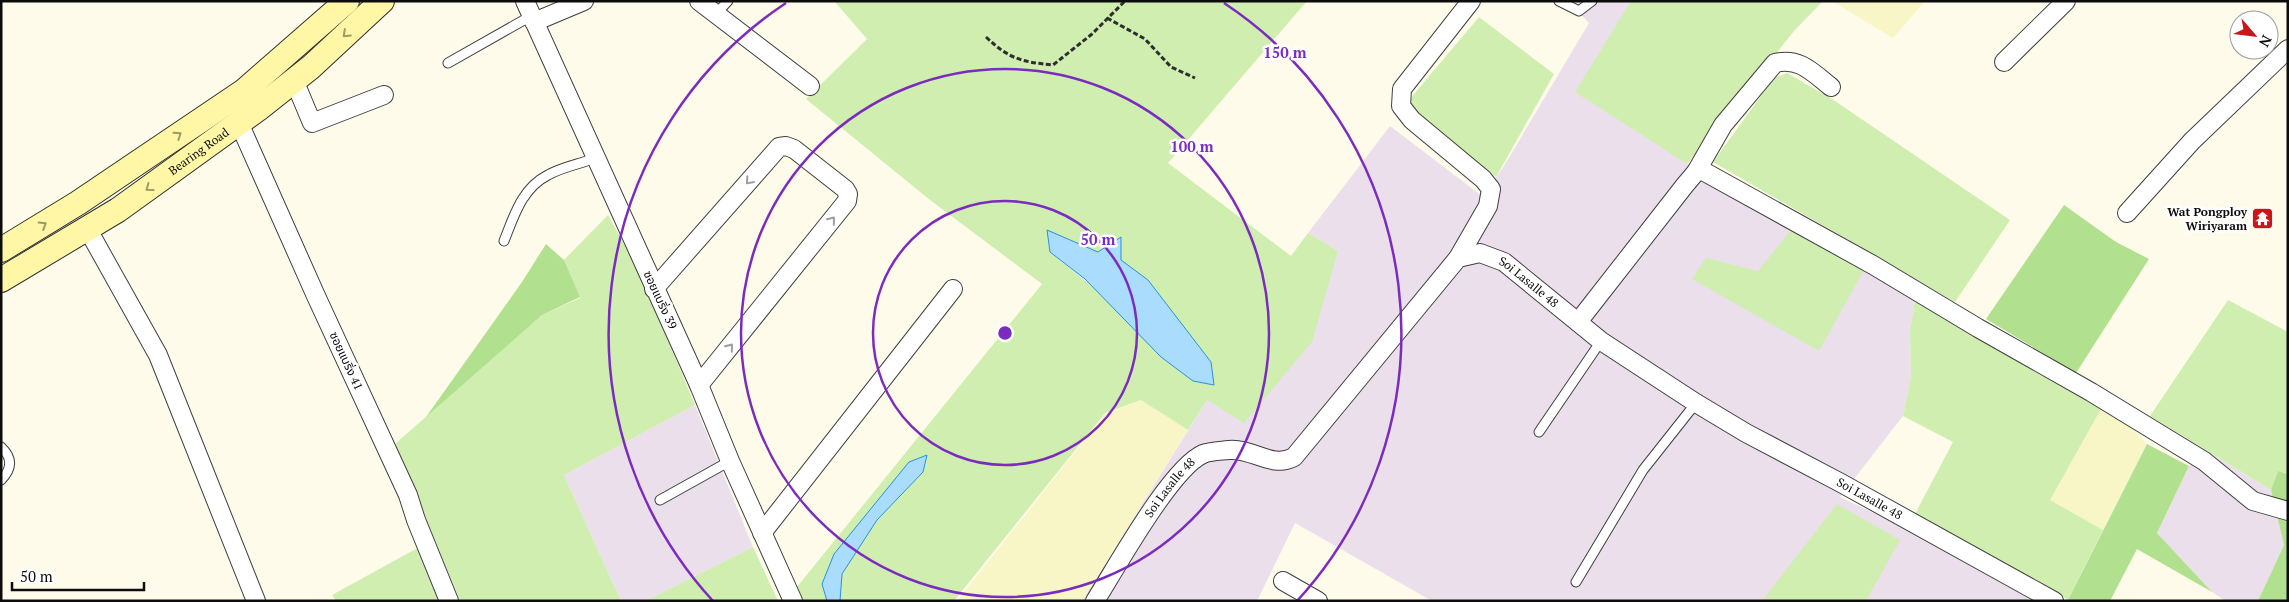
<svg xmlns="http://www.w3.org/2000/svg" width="2289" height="602" font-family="'PT Serif','Noto Sans Thai',serif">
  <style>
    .industrial { fill: #ebdfec }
    .farmland { fill: #f8f5c7 }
    .green { fill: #cfeeb0; fill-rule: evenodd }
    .forest { fill: #b1e08e }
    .water { fill: #a9dcfd; stroke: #2891dc }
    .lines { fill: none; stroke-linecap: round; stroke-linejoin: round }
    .lane-casing { stroke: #3f3f3f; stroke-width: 11 }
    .street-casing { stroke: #3f3f3f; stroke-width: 20 }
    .secondary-casing { stroke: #2e2e2e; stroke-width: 26 }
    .path { stroke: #2e2e2e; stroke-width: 3; stroke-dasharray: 5 2.5; stroke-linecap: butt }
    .lane { stroke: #fff; stroke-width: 9 }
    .street { stroke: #fff; stroke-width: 18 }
    .secondary { stroke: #fff7a6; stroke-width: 24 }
    .oneway { stroke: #9e9968 }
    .oneway2 { stroke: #9e9e9e }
    .ring { fill: none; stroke: #7b2cbf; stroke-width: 2.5 }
    .labels { text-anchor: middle; stroke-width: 5; stroke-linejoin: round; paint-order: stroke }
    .street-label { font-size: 12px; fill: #0c0c0c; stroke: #fff }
    .poi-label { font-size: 12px; font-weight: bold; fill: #0c0c0c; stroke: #fff; text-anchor: end }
    .centre { fill: #7b2cbf; stroke: #fff; stroke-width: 2.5 }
    .ring-label { font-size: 15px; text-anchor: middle; font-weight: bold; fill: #7b2cbf; stroke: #fff; stroke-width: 5; stroke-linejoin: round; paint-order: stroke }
  </style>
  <rect width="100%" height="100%" fill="#fffbeb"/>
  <path class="industrial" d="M1568,1H1635L1576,92L1791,230L1915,300L1910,330L1911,376L1903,416L1840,497L1901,526L2028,598L2026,601H1432L1295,523L1257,601H1082L1207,400L1338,251L1308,233L1390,126L1482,196L1504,166L1589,23Z
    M695,405L753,547L645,601H621L564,475Z
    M2202,448L2271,490L2284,545L2258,601H2226L2212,592L2157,533L2189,466Z"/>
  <path class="farmland" d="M1832,1H1925L1893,38Z
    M1141,400L1188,430L1082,601H957L1105,414Z
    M2101,409L2128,424L2147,444L2103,530L2050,500Z"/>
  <path class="green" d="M837,1H1307L1168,163L1291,256L1308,233L1338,251L1312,342L1244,423L1207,400L1188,430L1141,400L1105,413L954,601H840L842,574L877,520L923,472L926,455L909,462L822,584L827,601H803L797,587L1042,284L930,200L806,99L867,39L835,2ZM1047,231L1098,252L1121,237V260L1148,280L1211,362L1214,385L1050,252Z
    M1631,1H1823L1794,31L1687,164L1575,92Z
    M1479,17L1554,74L1496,177L1413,113L1409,100Z
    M1787,73L1832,99L2010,220L1955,302L1713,162L1774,78Z
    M608,215L639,271L695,405L564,475L621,601H460L395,444L542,315L580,298L564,260Z
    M1791,230L1864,270L1819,351L1692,279L1706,258L1758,271Z
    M1915,300L2019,358L2023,365L2101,409L2050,500L2103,530L2068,600L2038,581L1915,514L1953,442L1903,416L1911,376L1910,330Z
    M2228,300L2288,332V474L2278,471L2271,490L2150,416Z
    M1837,504L1900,540L1866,601H1762Z
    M423,545L445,601H336L332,595Z
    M753,547L778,601H645Z"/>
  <path class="forest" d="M2064,205L2116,242L2149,259L2076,373L1986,319Z
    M546,244L564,260L580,297L542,315L426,417L522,282Z
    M2147,444L2189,466L2157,533L2212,592L2137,549L2110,601H2069L2068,600Z
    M2278,471L2288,474V601H2258L2284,545L2271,490Z"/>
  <path class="water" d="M1047,230L1098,252L1121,237V260L1148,280L1211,362L1214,385L1193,381L1161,357L1085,279L1050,252Z
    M927,455L923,472L877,520L842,574L840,601H827L822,584L834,554L909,462Z"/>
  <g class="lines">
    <defs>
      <path id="lane" d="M1559,1L1579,11L1592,1
        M716,14L728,1
        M448,63L531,16
        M504,241C514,216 522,188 548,175C562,167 580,164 595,158
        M1539,432L1601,341
        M1,447C13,458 12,469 1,480
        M660,500L730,461
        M1576,582L1643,470L1696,403"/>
      <g id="street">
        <path d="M525,1L699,385L730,461L793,601"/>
        <path d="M699,1L810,86"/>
        <path d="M534,22L584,1"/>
        <path d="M2004,62L2066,1"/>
        <path d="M294,80L312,123L384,95"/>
        <path d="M239,123L316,296L408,495L416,520L449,601"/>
        <path d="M1696,172L1723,125L1775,63C1800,57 1813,73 1831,87"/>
        <path d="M2127,213L2192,141L2288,49"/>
        <path d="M87,228L158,355L256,601"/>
        <path d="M1458,258L1488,206L1491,189L1483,179L1412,120L1401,106L1402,89L1471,1"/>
        <path d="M654,289L779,147L786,146L794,149L845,189L848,194L847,201L699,385"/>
        <path d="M1578,322L1685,185L1696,172L1703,171L1873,265L1978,328L2091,392L2204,461L2253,501L2288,511"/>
        <path d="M762,533L953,289"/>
        <path d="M1283,581L1318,601"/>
        <path id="s1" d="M1095,601C1116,568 1171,468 1203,454C1210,451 1220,451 1229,450C1253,448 1272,469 1294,457L1458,258L1480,253L1504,262L1601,341L1696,403L1746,433L1841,483L2054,601"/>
      </g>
      <g id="secondary">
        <path d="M1,250L78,203L244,91L347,1"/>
        <path id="s2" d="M1,280L118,210L258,109L311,67L382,1"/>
      </g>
    </defs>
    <use href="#lane" class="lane-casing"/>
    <use href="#street" class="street-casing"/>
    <use href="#secondary" class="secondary-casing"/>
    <path class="path" d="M1107,18L1145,39L1171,67L1195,78
      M986,37C1009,59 1022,62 1053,65L1092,34L1125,1"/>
    <use href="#lane" class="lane"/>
    <use href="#street" class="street"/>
    <use href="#secondary" class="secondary"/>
  </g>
  <defs><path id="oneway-chevron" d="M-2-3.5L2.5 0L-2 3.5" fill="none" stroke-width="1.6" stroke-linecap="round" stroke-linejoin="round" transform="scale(1.25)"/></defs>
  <g class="oneway">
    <use href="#oneway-chevron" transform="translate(346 34) rotate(137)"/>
    <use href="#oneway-chevron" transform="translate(178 135) rotate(-34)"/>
    <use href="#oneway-chevron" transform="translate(149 188) rotate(144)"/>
    <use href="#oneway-chevron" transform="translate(43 225) rotate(-32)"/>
  </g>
  <g class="oneway2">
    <use href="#oneway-chevron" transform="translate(749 181) rotate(131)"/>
    <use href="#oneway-chevron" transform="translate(832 220) rotate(-51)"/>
    <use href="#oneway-chevron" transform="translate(730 347) rotate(-51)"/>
  </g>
  <g class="ring">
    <circle cx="1005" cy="333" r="132"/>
    <circle cx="1005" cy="333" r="264"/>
    <path d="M713 601A396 396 0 0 1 786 3M1224 3A396 396 0 0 1 1297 601"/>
  </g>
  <defs>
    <symbol id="temple-square" viewBox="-11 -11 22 22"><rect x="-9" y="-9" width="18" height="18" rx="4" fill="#ca161b" stroke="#fff"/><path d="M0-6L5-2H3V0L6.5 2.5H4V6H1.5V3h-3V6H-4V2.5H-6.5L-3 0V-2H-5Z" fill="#fff"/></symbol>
  </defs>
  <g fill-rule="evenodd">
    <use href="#temple-square" x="2250" y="206" width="25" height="25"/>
  </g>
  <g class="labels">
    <g class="street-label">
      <text dy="4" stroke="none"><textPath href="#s2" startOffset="236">Bearing Road</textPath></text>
      <text dy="4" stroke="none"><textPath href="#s1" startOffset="615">Soi Lasalle 48</textPath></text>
      <text transform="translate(660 300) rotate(65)" y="4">ซอยแบริ่ง 39</text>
      <text transform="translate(346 361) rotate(65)" y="4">ซอยแบริ่ง 41</text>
      <text dy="4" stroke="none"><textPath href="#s1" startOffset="136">Soi Lasalle 48</textPath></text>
      <text dy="4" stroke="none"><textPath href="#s1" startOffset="1020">Soi Lasalle 48</textPath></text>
    </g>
    <g class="poi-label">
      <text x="2247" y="216">Wat Pongploy<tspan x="2247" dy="14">Wiriyaram</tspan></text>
    </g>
  </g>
  <circle cx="1005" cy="333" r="8" class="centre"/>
  <g class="ring-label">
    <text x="1285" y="58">150 m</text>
    <text x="1192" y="152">100 m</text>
    <text x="1098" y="245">50 m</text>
  </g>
  <rect width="2289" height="602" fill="none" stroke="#0c0c0c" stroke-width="5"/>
  <g transform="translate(2254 35) rotate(118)"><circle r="24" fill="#ffffff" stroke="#9e9e9e"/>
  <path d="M0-4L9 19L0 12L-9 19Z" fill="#ca161b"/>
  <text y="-8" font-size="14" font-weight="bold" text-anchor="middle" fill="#0c0c0c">N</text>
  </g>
  <path d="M12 582v8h132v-8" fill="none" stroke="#0c0c0c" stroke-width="2.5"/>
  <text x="20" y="582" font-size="15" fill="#0c0c0c" stroke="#ffffff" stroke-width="4" paint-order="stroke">50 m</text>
</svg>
